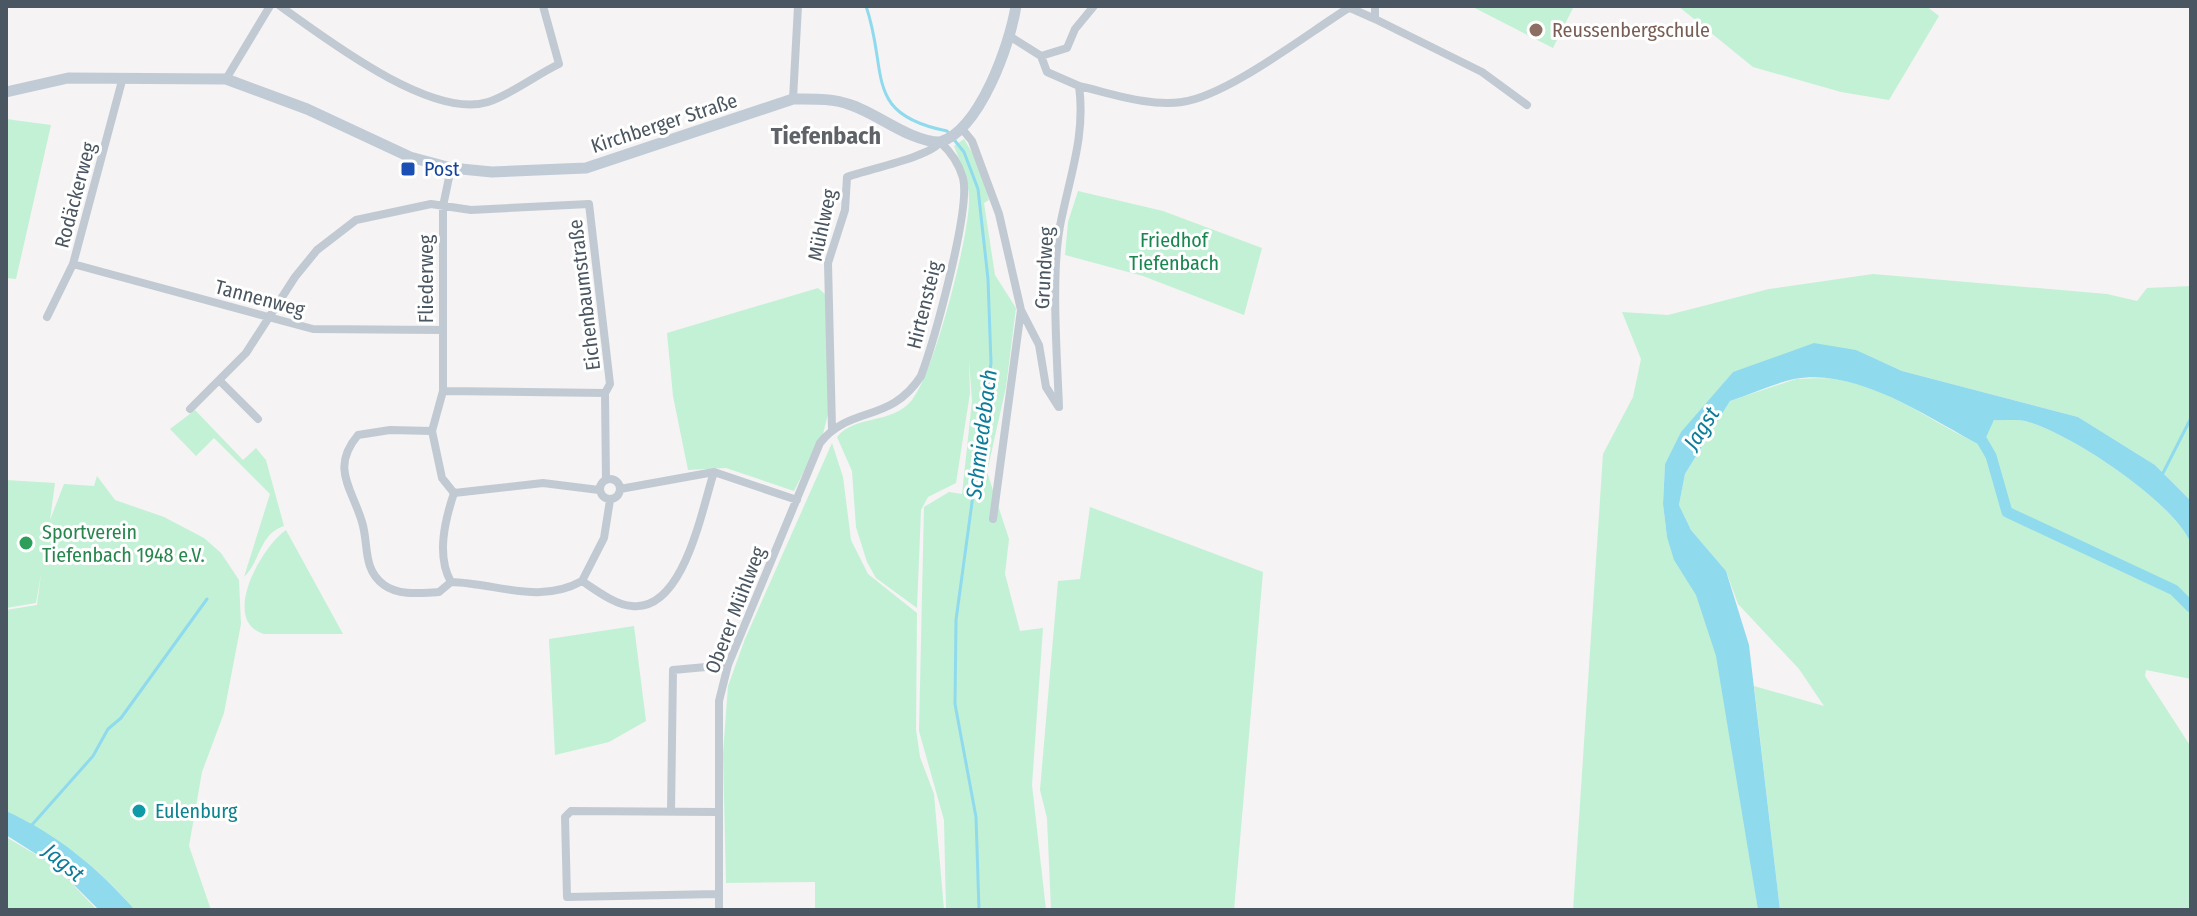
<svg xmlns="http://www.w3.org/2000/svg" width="2197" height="916" font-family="'Fira Sans Condensed',sans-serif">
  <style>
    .green { fill: #c3f1d5 }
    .water { fill: #90daee }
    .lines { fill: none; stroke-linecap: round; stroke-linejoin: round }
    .stream { stroke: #90daee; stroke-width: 3 }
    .canal { stroke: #90daee; stroke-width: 11 }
    .minor { stroke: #c1cad2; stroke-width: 8 }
    .secondary { stroke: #c1cbd6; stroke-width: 11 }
    .education-dot { fill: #8d6e63; stroke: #fff; stroke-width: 3 }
    .transit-dot { fill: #1a4fb4; stroke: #fff; stroke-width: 3 }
    .leisure-dot { fill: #2e9e5b; stroke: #fff; stroke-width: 3 }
    .culture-dot { fill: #0f9aa8; stroke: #fff; stroke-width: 3 }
    .labels { text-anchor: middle; stroke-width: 6; stroke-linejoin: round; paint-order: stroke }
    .education-label { font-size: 20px; fill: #785e54; stroke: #fff; text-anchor: start }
    .street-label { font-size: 20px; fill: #4a5661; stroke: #fff }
    .transit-label { font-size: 20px; fill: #164399; stroke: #fff; text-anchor: start }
    .park-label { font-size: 20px; fill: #17864f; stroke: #fff }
    .leisure-label { font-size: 20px; fill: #27864d; stroke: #fff; text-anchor: start }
    .culture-label { font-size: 20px; fill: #0d838f; stroke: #fff; text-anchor: start }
    .water-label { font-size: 22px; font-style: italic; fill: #0c7c9b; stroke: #fff }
    .quarter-label { font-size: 24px; font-weight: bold; fill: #5f6368; stroke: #fff }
  </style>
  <rect width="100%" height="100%" fill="#f5f3f3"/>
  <path class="green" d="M1471,6H1574L1553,48Z
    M1678,6H1926L1939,16L1889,100L1841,92L1753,67Z
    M6,119L51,125L16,279L6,278Z
    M964,139L980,166L989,200L984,203L995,275L1016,308L1006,387L987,472L1009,539L1005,574L1020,631L1043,628L1032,785L1046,910H946L944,820L919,731L924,507L949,492L962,494L972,401L969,360L970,393L956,483L928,497L921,510L917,608L876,578L867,562L856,527L852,471L837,437C856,414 892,425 912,400C934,373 970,234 969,199C969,180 961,164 954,146Z
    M1078,191L1163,211L1262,248L1244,315L1143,276L1065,255L1068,222Z
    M1873,274L2107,294L2137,301L2147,288L2191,286V501L2155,465L2078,417L1902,371L1855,350L1733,372L1681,433L1665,464L1663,504L1667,537L1713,610L1758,910H1573L1603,454L1633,397L1641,359L1622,312L1668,315L1769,289Z
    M818,288L827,296L828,414L823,434L794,491L726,468L688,470L673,396L667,333Z
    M1796,379C1810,379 1826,377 1840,380C1892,389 1934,424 1981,445L1994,420C2003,421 2015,419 2025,421C2067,431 2176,503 2191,544V679L2146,670L2145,676L2191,747V910H1780L1754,686L1824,706L1799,669L1738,604L1726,571L1691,530L1679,505L1685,474L1730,401Z
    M195,410L243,460L256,448L266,460L284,526C259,534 261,561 244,577L270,494L214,438L196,456L170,429Z
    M832,443L843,477L851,540L868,574L917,613L916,729L920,757L934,794L944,910H815V882L726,883L723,754L728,686L745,639Z
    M97,476L115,500L164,517L204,538L221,553L239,580L241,624L224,713L202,772L189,846L211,910H135C93,862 62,841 6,811V610L37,605L41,574L36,603L6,608V480L55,483L50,520L64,484L94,486Z
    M1090,507L1263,572L1234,910H1051L1047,818L1040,790L1058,581L1080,579Z
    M286,530L343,634H264C220,621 261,547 286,530Z
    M634,626L646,721L609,742L555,755L549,639Z
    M6,837L55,866L97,910H6Z"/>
  <path class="water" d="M1814,343L1856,350L1902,371L2078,417L2155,465L2191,501V544C2176,503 2067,431 2025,421C2015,419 2003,421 1994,420L1982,446C1928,418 1858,367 1794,379C1773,384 1751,394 1730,401L1685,474L1679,505L1691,530L1726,571L1749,645L1780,910H1758L1716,656L1696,595L1674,560L1667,537L1663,504L1665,464L1681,432L1733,372Z
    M6,811C58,835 97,867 135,910H99L55,866L6,835Z"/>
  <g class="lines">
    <path class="stream" d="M866,6C889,73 862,114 947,131L964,152L978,189L988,279L991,363L956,620L955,704L976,817L979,910
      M2162,475L2191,418
      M31,826L93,756L108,729L121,718L207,599"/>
    <path class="canal" d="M1977,432L1991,456L2007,512L2174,590L2191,607"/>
    <path class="minor" d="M280,6C325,38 431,120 488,102C512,94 536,75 559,64L543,6
      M1348,7L1375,19V6
      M1375,19L1482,72L1527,105
      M1011,37L1041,56L1067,48L1075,29L1094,6
      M1041,56L1047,72L1079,86C1086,136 1069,178 1060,226C1051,275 1057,355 1059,407
      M226,79L270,6
      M1079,86C1110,93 1150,107 1182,102C1227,96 1307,34 1347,9
      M793,99L798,6
      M963,130L972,141L999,214L1021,310L993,519
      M451,168L443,206V391L432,431L442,478L454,493L543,483L599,490
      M73,264L313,329L442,330
      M1021,310L1039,345L1046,387L1058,406
      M47,317L73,264L123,77
      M221,382L258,419
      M443,391L605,393
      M190,409L246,353L295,277L317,250L356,220L431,204L471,210L589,204L610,384L605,393L606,480
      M432,431L390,430L358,435C330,468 352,488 362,522C369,544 362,569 384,585C399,596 421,593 439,592L451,582
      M600 489a10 10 0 1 1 20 0a10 10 0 1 1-20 0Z
      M620,489L714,472L797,500
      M454,493C445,520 436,556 451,582C496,583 539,605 582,581C596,590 615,605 632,606C684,612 702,508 714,472
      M582,581L604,538L610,500
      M671,811L673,670L728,665
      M717,812L571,811L565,817L567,897L718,894
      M719,910V701L728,665L820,443C850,405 890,424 921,376C934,341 971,209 963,178C959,164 950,151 940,142C930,157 868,169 847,177L845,210L828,263L832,429"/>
    <path class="secondary" d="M6,92L68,78L226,79L307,109L410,157L451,168L492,172L586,168L793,99C813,99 832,98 851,105C878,114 911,142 940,142C980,130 1010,44 1016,6"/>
  </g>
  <circle class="education-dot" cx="1536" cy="30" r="8"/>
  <rect class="transit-dot" x="400" y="161" width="16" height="16" rx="4"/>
  <circle class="leisure-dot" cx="26" cy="543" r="8"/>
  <circle class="culture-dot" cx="139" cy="811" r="8"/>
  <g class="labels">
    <g class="education-label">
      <text x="1552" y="37">Reussenbergschule</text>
    </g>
    <g class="street-label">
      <text transform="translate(664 123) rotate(-18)" y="7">Kirchberger Straße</text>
      <text transform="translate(75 195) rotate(-75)" y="7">Rodäckerweg</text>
      <text transform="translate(822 225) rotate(-78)" y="7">Mühlweg</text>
      <text transform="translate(1044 268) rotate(-87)" y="7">Grundweg</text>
      <text transform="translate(426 279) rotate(-90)" y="7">Fliederweg</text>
      <text transform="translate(584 295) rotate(-97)" y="7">Eichenbaumstraße</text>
      <text transform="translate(260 298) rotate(15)" y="7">Tannenweg</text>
      <text transform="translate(924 305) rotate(-76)" y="7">Hirtensteig</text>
      <text transform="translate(735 610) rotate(-69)" y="7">Oberer Mühlweg</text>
    </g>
    <g class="transit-label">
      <text x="424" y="176">Post</text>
    </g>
    <g class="park-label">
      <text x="1174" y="247">Friedhof<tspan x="1174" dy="23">Tiefenbach</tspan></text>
    </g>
    <g class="leisure-label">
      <text x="42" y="539">Sportverein<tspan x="42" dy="23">Tiefenbach 1948 e.V.</tspan></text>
    </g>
    <g class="culture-label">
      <text x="155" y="818">Eulenburg</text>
    </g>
    <g class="water-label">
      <text transform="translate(1701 428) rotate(-57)" y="8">Jagst</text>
      <text transform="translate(981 434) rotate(-83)" y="8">Schmiedebach</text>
      <text transform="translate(64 862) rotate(40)" y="8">Jagst</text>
    </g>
    <g class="quarter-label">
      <text x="826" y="144">Tiefenbach</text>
    </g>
  </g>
  <rect width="2197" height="916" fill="none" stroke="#4a5661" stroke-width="16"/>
</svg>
